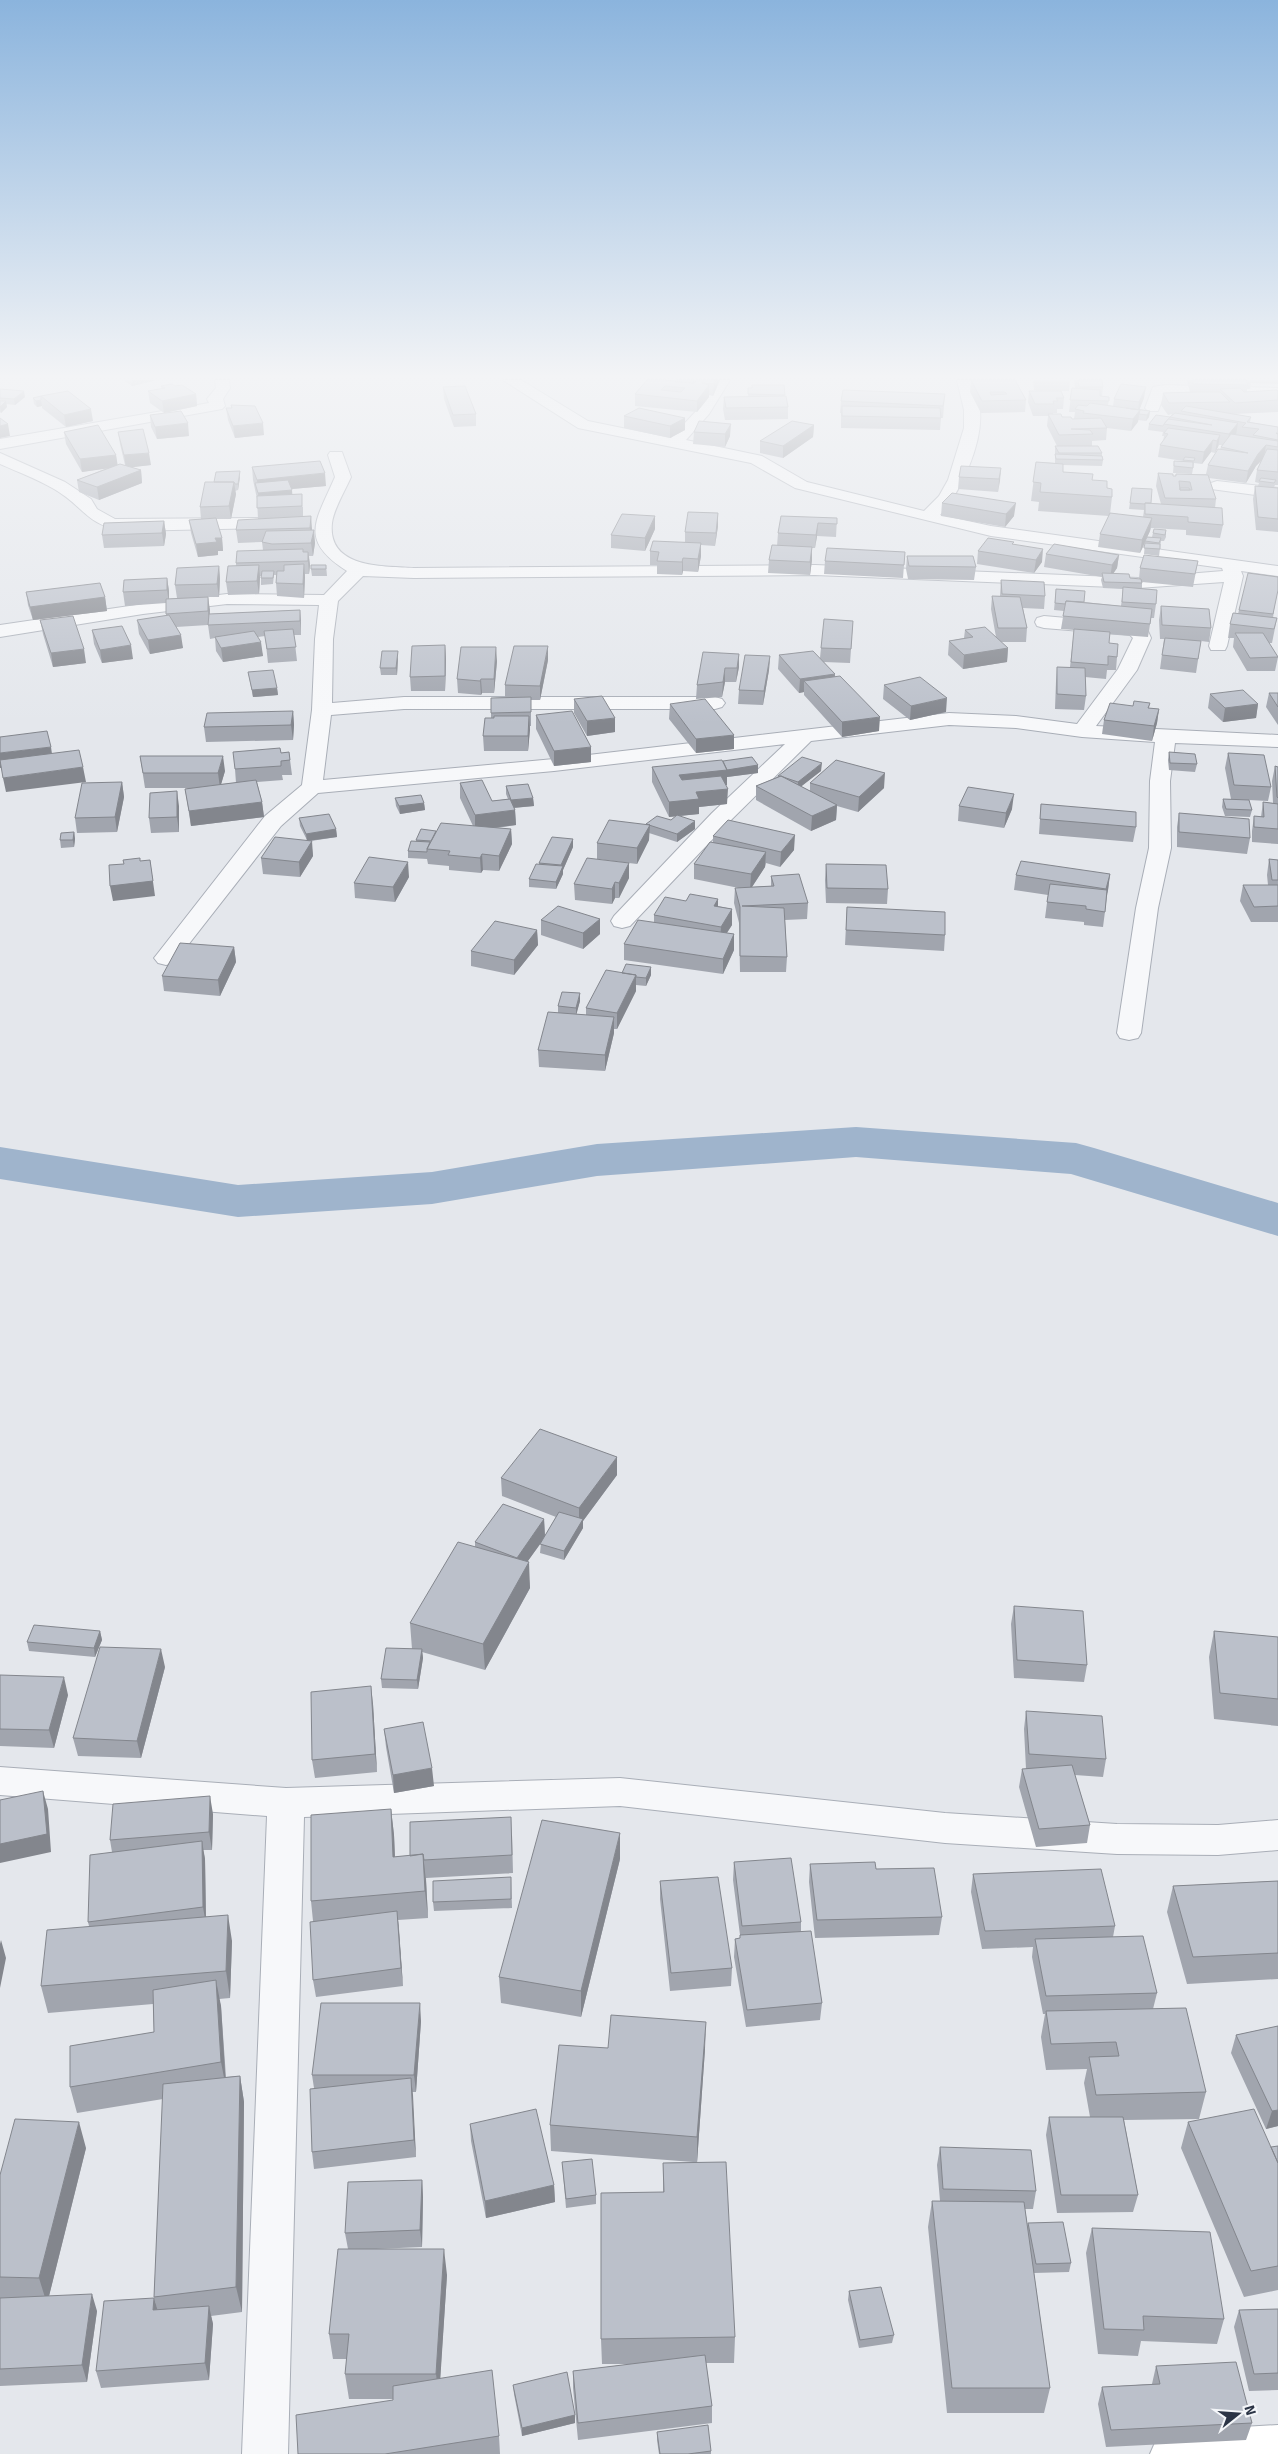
<svg xmlns="http://www.w3.org/2000/svg" width="1278" height="2454" font-family="Signika,sans-serif">
  <style>
    .lines { fill: none; stroke-linecap: round; stroke-linejoin: round }
    .river { fill: #9fb4cc; fill-rule: evenodd }
    .street-casing { stroke: #a9aeb7; stroke-width: 2 }
    .secondary-casing { stroke: #a9aeb7; stroke-width: 2 }
    .street { fill: #f7f8fa; fill-rule: evenodd }
    .secondary { fill: #fff; fill-rule: evenodd }
    .wall { fill: #a1a5ae }
    .shaded-wall { fill: #83868d }
    .building { fill: #bbc0ca; stroke: #83868d; fill-rule: evenodd }
  </style>
  <rect width="100%" height="100%" fill="#e4e7ec"/>
  <g class="lines">
    <path class="river" d="M856,1127L1076,1143L1094,1148L1278,1203V1236L1071,1174L856,1157L597,1176L432,1204L238,1217L0,1179V1147L238,1185L432,1172L597,1144Z"/>
    <defs>
      <path id="street" d="M215,380H229L230,388L223,399L225,406L222,409L0,449V439L209,403L207,399L216,388Z
        M503,380H521L588,421L671,438L698,409L715,380H730L709,414L686,440L762,456L807,482L924,511L939,496L948,480L964,428V410L957,380H972C974,390 979,401 980,411C983,443 961,492 940,515L991,526L1278,566V576L1241,571L1243,576L1227,646L1225,650H1211L1209,646L1224,582L1138,588L815,575L414,578L363,576L338,601L333,639L332,703L404,697H715L722,699L725,703L722,707L715,709H404L331,715L323,780L554,759L949,713L1016,716L1077,724L1118,669L1133,638L1130,635L1044,628L1037,626L1035,622L1037,618L1044,616L1134,624L1147,629L1151,638L1137,670L1096,726L1278,735V747L1175,743L1170,781L1171,848L1158,908L1141,1033L1138,1038L1129,1040L1120,1038L1117,1033L1136,908L1149,848L1150,781L1155,742L1082,737L1016,728L949,725L811,741L728,823L630,926L622,928L614,926L611,921L614,916L712,813L785,744L554,771L318,793L281,826L174,963L166,965L158,963L154,958L158,953L265,816L302,785L312,710L315,639L319,605L227,604L143,614L0,637V625L143,604L227,594L324,595L347,571C298,540 316,521 335,477L328,455L330,452H342L351,477C345,491 334,508 332,523C327,569 384,566 414,568L815,565L1138,578L1223,571L1222,568L991,536L795,488L751,463L578,428Z
        M1165,385L1278,388V398L1165,393L1158,411H1148L1145,408L1153,387Z
        M0,453L65,482L91,499L97,509L115,519L273,518L279,519L281,523L279,527L273,528L126,531C86,526 85,507 54,489C37,479 18,472 0,464Z
        M1217,481L1278,488V498L1211,489L1209,486L1211,483Z
        M0,1767L286,1788L620,1778L945,1813L1117,1824L1218,1825L1278,1820V1850L1218,1855L1117,1854L945,1843L620,1806L304,1817L288,2454H242L267,1816L0,1795Z"/>
      <path id="secondary" d="M1278,2425V2454H1150L1157,2438L1173,2431Z"/>
    </defs>
    <use href="#street" class="street-casing"/>
    <use href="#secondary" class="secondary-casing"/>
    <use href="#street" class="street"/>
    <use href="#secondary" class="secondary"/>
  </g>
  <path class="wall" d="M125,380H157L132,386L125,381Z
    M647,380H674L673,381L720,380L713,396L709,395V397L697,412L635,406V394Z
    M971,380H1015L1026,400L1025,412L981,413L970,392Z
    M1033,380H1070L1069,391H1061L1064,398L1063,409H1057V413H1053V414L1072,419H1074L1075,412H1069L1072,388H1075L1074,380H1102L1103,387L1102,396L1109,397L1108,406H1113L1114,399L1144,398L1139,409L1150,411L1149,417L1146,421L1138,420L1131,431L1107,428L1106,440L1092,441V446L1102,453V455L1103,460L1102,466L1063,465V472L1092,480L1107,488L1112,497L1110,514L1143,517L1144,510L1129,509L1132,488L1151,503L1161,504L1156,486L1158,473L1173,476H1175L1176,474H1206L1208,465L1220,449L1222,445H1219L1215,453L1211,452L1202,464L1194,463L1192,474L1173,473L1174,461H1183L1158,457L1160,445L1163,441L1164,436H1162L1163,432L1148,430L1149,424L1170,417L1172,414L1168,415L1161,405L1163,393L1190,392L1187,381L1166,380H1278V384L1251,383L1250,389H1247V392L1278,400V412L1233,414L1251,417L1250,422L1278,427V485H1275L1274,487L1278,488V532L1256,530L1253,499L1255,486H1258L1259,483L1255,482L1257,470L1261,461L1256,466L1246,483L1209,478L1216,499L1215,508L1223,525L1220,538L1186,535V530L1151,528L1150,531L1147,537H1152L1153,533L1166,530V537L1164,541H1161L1159,556L1144,554L1145,543L1140,553L1098,547L1100,534L1109,516L1038,511L1039,502L1031,501L1036,462L1055,463V446H1057L1047,426L1048,416H1033L1028,402L1029,391H1039L1034,390Z
    M784,385L785,396L788,407V419L725,420L723,409L724,397H748V388Z
    M161,386H175L196,394L197,406L164,413L150,403L148,391L162,389Z
    M443,387L476,414V426L454,427L444,399Z
    M0,389L25,397L15,405L6,404L7,407L1,413L0,412Z
    M68,391L93,421L66,427L42,408V406L37,407L34,404L33,398Z
    M945,394L943,418H941L940,430L841,428V413H840L841,401Z
    M231,405L264,435L235,438L228,420L226,408H231Z
    M150,415L189,436L157,439L151,427Z
    M624,416L685,418V430L670,438L624,428Z
    M699,421L730,436L725,447L693,444L694,432Z
    M814,425L813,437L783,458L760,453V441Z
    M64,432L116,455L117,465H125L120,444L118,432L151,465L131,467L141,470L142,483L99,500L79,492L77,480L107,468L82,472L66,444Z
    M252,467L326,486L291,489L292,495L303,507V517L312,530L315,543L313,556H309L310,565L309,574H305L304,598L277,596L276,583V575H274L273,584L261,585V576H260L259,594L228,595L226,582L236,566V563L263,550L262,542L238,543L236,530L258,519L257,499L253,480Z
    M1001,468L998,492L958,489L959,477Z
    M240,477L238,490L235,491L236,494L231,519H216L222,538L223,551H218V555L198,557L191,533L189,520L201,519L200,507L214,482Z
    M952,493L1014,516L1005,527L941,516L942,503Z
    M718,513V526L715,546L701,545V556L698,572L683,571L682,575L657,574V565H650V551L685,542V532Z
    M837,518L836,537L817,536L815,548H812V560L810,575L768,573L769,560L777,546L778,533Z
    M164,521L166,534L164,546L104,548L102,535Z
    M655,529L645,551L611,548V535Z
    M1014,544L1042,562L1034,573L977,564L978,551Z
    M905,552L903,578L824,574L825,561Z
    M1046,554L1119,555L1117,568L1113,574L1130,578L1139,579L1140,568L1198,561L1193,587L1142,582V588L1156,604L1154,618H1151L1148,637L1109,634V643L1117,657L1116,670H1107L1106,679L1085,677L1086,696L1084,710L1055,709L1056,681L1057,667H1070L1074,630L1061,629L1064,611L1054,610L1056,589L1084,602L1121,606L1123,589L1103,588L1101,580L1102,577L1044,567Z
    M907,556L976,567L974,580L908,579L906,569Z
    M326,565L327,576H312L311,569Z
    M219,566L220,579L219,597H208L210,614L300,610L301,635H294L297,661L268,663L265,636L258,637L263,656L223,662L216,651L215,638L210,639L208,625L176,627L183,648L150,654L139,634L137,620L166,616V603L125,606L123,592L167,578L169,591V599L177,598L175,585Z
    M1278,577L1273,618H1277L1272,643H1269L1278,657L1275,671H1247L1233,647L1234,638H1228L1230,624L1238,614L1239,610Z
    M1001,580L1045,596L1044,609L1023,608L1027,628L1026,642H1001L1008,648L1007,662L963,669L948,655L949,641L964,638L965,630L996,637L991,609L992,596H1000Z
    M26,592L105,597L107,611L33,620L28,605Z
    M1161,606L1211,628L1209,642L1201,641L1196,673L1160,669L1164,639H1160L1159,620Z
    M40,620L86,663L53,667L43,634Z
    M853,621L850,663L824,662L879,731L842,737L804,695V692L799,693L778,669L779,655L820,658L821,648Z
    M92,630L133,659L102,663L94,644Z
    M445,645L446,659L445,691H411L410,677Z
    M739,654V667L736,682H725L722,697L696,699L697,685Z
    M770,656L769,670L763,705L738,704L739,690Z
    M398,658L397,675H381L380,668Z
    M548,660L540,700H531V726H530L528,751H484L483,736L491,718V698L505,697V685Z
    M497,661L494,693H482L481,695L458,693L457,679Z
    M248,672L277,688L278,695L253,697Z
    M884,685L946,712L910,720L883,699Z
    M1269,693H1278V725L1266,707Z
    M1210,694L1258,704L1256,718L1223,722L1208,708Z
    M574,699L615,732L587,736L574,713Z
    M1150,703L1149,708L1159,709L1157,723L1152,741L1102,734L1104,720L1133,706Z
    M670,704L734,749L696,753L669,719Z
    M293,711L294,725L293,740L206,742L204,727Z
    M536,715L591,762L554,766L536,729Z
    M289,752L292,775H282L283,780L257,782L262,802L264,817L191,826L185,789L189,788H145L140,756L225,771L221,784L236,783L235,769L281,753Z
    M1169,752L1197,764L1195,772L1169,770L1168,760Z
    M1228,753L1271,787L1268,801L1249,800L1252,810L1250,817L1225,816L1222,807L1223,799H1231L1225,768Z
    M758,765V773L727,777V785H726L727,804L699,807V814L678,816L695,829L677,842L649,833V840L637,864L597,859V843L646,824L671,820L676,816L669,817L652,782V767Z
    M1275,766L1278,767V844L1252,842V831L1254,816L1261,817L1263,802L1273,803L1272,781Z
    M821,771L801,786L810,791V783L884,788L858,812L837,806L836,820L811,831L756,800V786L777,777L778,776Z
    M122,782L124,797L117,832L77,833L75,818Z
    M460,783L492,801L508,799L506,794V786L533,798L534,806L514,808L515,810L516,825L496,828L511,829L512,844L499,871L483,870L481,873L449,870V866L428,864L427,859L408,858V851L416,841V840L436,831L473,826L460,798Z
    M395,798L424,803L425,810L400,814L396,806Z
    M1041,804L1136,827L1133,842L1039,834Z
    M179,806V832L151,833L149,818Z
    M959,806L1012,809L1004,828L958,821Z
    M1179,813L1250,838L1247,854L1177,847V827Z
    M299,818L336,829L337,837L311,841L313,856L300,877L263,874L261,858L307,840L300,826Z
    M74,832L75,839L74,847L61,848L60,840Z
    M713,836L794,850L780,867L766,863L765,867L752,887L771,886V876L808,903L807,919L785,920L787,957L786,972H740L739,923L734,903L735,888H739L694,879V864L713,842Z
    M573,839V847L563,870V874L556,889L529,887V879L539,864V863Z
    M1269,859L1278,860V922H1251L1240,901L1243,885H1268L1267,875Z
    M629,863V878L619,898H615L612,904L575,900L574,884Z
    M826,864L888,889L887,904L826,903L825,880Z
    M1110,874L1108,890L1107,896L1103,927L1084,925V922L1045,918L1048,895L1014,890L1016,875Z
    M409,877L395,902L355,898L354,883Z
    M718,899V906L732,909V925L727,933L734,934V950L723,974L624,960V944L654,922V915L686,901Z
    M847,907L945,935L944,951L845,945Z
    M600,919V934L583,949L541,935V920Z
    M537,930L538,945L514,975L471,966V951Z
    M234,947L236,962L220,996L164,991L162,976Z
    M651,967V975L646,986L636,985V991L617,1029H614V1033L605,1071L539,1067L538,1050L558,1013V1006L580,1001L576,1014L586,1015V1008L622,973Z
    M617,1475L583,1521V1528L564,1560L540,1553L541,1543L527,1562L530,1588L485,1670L422,1652L423,1658L418,1689L382,1688L381,1679L412,1649L410,1623L475,1547V1542L544,1519L545,1536L556,1517L502,1496L501,1478Z
    M1014,1606L1087,1665L1084,1682L1014,1678L1011,1624Z
    M100,1631L102,1640L95,1657L29,1651L27,1642Z
    M1214,1631L1278,1637V1726L1214,1719L1209,1657Z
    M165,1667L141,1758L78,1756L73,1738Z
    M0,1675L68,1695L54,1748L0,1746Z
    M373,1704L377,1772L315,1778L312,1760Z
    M1026,1711L1106,1759L1103,1777L1075,1775L1090,1825L1087,1843L1036,1847L1019,1787L1022,1769H1026L1024,1729Z
    M384,1729L434,1786L394,1793L386,1747Z
    M391,1809L394,1835L395,1857L410,1856L512,1835L513,1873L426,1878L428,1918L398,1920L403,1986L316,1997L313,1980V1921L311,1901Z
    M213,1814L212,1850H203L205,1859L206,1916L232,1941L230,1998L219,1999L221,2006L226,2077L240,2076L244,2102L242,2312L211,2316L213,2324L209,2380L101,2388L96,2371L154,2298L157,2310L154,2297L163,2099L77,2113L70,2087L154,2032L153,2004L48,2013L41,1986L89,1926L88,1922L112,1852L110,1840Z
    M620,1859L581,2017L501,2003L499,1977Z
    M734,1862L801,1922V1932L822,2003L820,2020L746,2027L734,1957L735,1939L740,1938V1935L733,1880Z
    M810,1864L876,1869L942,1917L939,1935L815,1938L809,1882Z
    M973,1874L1115,1926L1113,1937L1157,1993L1153,2009L1206,2092L1199,2119L1124,2120L1138,2195L1133,2212L1057,2213L1046,2135L1049,2117H1090L1084,2083L1087,2069L1046,2070L1041,2037L1045,2014H1043L1032,1957L1033,1947L982,1949L971,1892Z
    M511,1877L512,1908L434,1911L433,1902Z
    M660,1881L732,1968L731,1986L670,1991L660,1899Z
    M1278,1881V1979L1187,1984L1167,1912L1173,1886Z
    M421,2021L416,2092H412L416,2157L314,2169L312,2152L314,2088L312,2075Z
    M1278,2026V2126L1266,2129L1231,2053L1236,2035Z
    M608,2048L705,2049L697,2162L735,2337L734,2363H706L712,2406V2423L578,2440L573,2388V2371L631,2364H602L601,2339L663,2192V2163L693,2162L551,2151L550,2125Z
    M1188,2122L1271,2148L1278,2146V2290L1244,2297L1181,2148Z
    M470,2124L554,2185L555,2202L486,2218L471,2141Z
    M940,2147L1036,2191L1033,2209H1025L1028,2228V2223L1071,2263L1069,2272L1034,2273L1050,2388L1044,2413H947L928,2227L932,2201H940L937,2165Z
    M86,2148L49,2296L97,2311L87,2382L0,2386V2175Z
    M562,2162L596,2195V2204L566,2208Z
    M422,2180L423,2197L422,2247L376,2249L447,2275L440,2378L499,2436L500,2454H298L393,2400V2399H349L345,2374L347,2359H333L329,2334L348,2249L345,2233Z
    M1092,2228L1224,2319L1217,2344L1141,2341L1138,2356L1098,2354L1086,2253Z
    M849,2291L894,2335L892,2343L859,2348L848,2300Z
    M1278,2309V2390L1249,2391L1234,2327L1239,2310Z
    M1156,2366L1252,2423L1246,2440L1106,2447L1098,2404L1102,2387L1152,2384Z
    M513,2385L575,2415V2423L522,2436L514,2394Z
    M657,2432L711,2451V2454H659L657,2440Z"/>
  <path class="shaded-wall" d="M132,380H157L132,386Z
    M715,380H720L713,396L714,384Z
    M709,385V397L697,412V401Z
    M1146,387L1144,398L1139,411L1140,410L1138,422L1131,431L1133,419L1138,412L1139,402Z
    M24,391L25,397L15,405L14,399Z
    M196,394L197,406L164,413L162,401Z
    M41,400L42,406L37,407L36,401Z
    M6,401L7,407L1,413L0,407Z
    M91,409L93,421L66,427L64,415Z
    M1150,411L1149,417L1146,421L1147,415Z
    M685,418V430L670,438V426Z
    M188,423L189,436L157,439L155,427Z
    M263,423L264,435L235,438L233,426Z
    M1238,423L1236,435L1227,446L1229,434Z
    M8,424L10,436L0,438V426Z
    M731,424L730,436L725,447V434Z
    M814,425L813,437L783,458V446Z
    M1220,435L1218,447L1215,453L1217,441Z
    M1213,440L1211,452L1202,464L1204,452Z
    M1266,445L1264,458L1256,466L1246,483L1248,471L1258,454Z
    M149,453L151,465L126,468L124,455Z
    M116,455L118,467L82,472L80,459Z
    M1001,468L1000,481L998,492L999,479Z
    M141,470L142,483L99,500L97,487Z
    M240,471V477L238,490V484Z
    M325,473L326,486L258,492L257,480Z
    M234,482L236,494L231,519L229,506Z
    M292,490L293,503L259,506L258,493Z
    M1016,503L1014,516L1005,527L1006,514Z
    M718,513V526L715,546L716,533Z
    M311,516L312,529L311,541L310,528Z
    M655,516V529L645,551V538Z
    M1152,518L1150,531L1140,553L1142,540Z
    M164,521L166,534L164,546L162,533Z
    M818,523L817,536L815,548L816,535Z
    M314,530L315,543L313,556L311,543Z
    M215,538H222L223,551H218V555L198,557L196,544Z
    M701,543V556L698,572V559Z
    M812,547V560L810,575V562Z
    M1043,549L1042,562L1034,573L1036,560Z
    M308,552L310,565L309,574L308,561Z
    M1119,555L1117,568L1110,578L1112,565Z
    M683,558V571L682,575V562Z
    M304,564L305,577L304,598L303,584Z
    M259,565L260,578L259,594L257,581Z
    M219,566L220,579L219,597L217,584Z
    M167,578L169,591V603L167,590Z
    M105,597L107,611L33,620L30,607Z
    M208,597L210,610L209,625L208,611Z
    M300,610L301,623V635L300,621Z
    M181,635L183,648L150,654L148,640Z
    M261,642L263,656L223,662L221,648Z
    M131,645L133,659L102,663L100,650Z
    M445,645L446,659L445,691Z
    M548,646V660L540,700V686Z
    M496,647L497,661L494,693V679Z
    M1008,648L1007,662L963,669L964,655Z
    M84,649L86,663L53,667L51,653Z
    M398,651V658L397,675L396,668Z
    M739,654V667L736,682L737,668Z
    M770,656L769,670L763,705L764,691Z
    M725,668V682L722,697L723,682Z
    M835,674L834,688L804,681V692L799,693L800,679Z
    M481,679L482,693L481,695L480,681Z
    M277,688L278,695L253,697L252,690Z
    M947,698L946,712L910,720L911,706Z
    M1258,704L1256,718L1223,722L1225,708Z
    M1159,709L1157,723L1152,741L1154,726Z
    M293,711L294,725L293,740L291,725Z
    M529,716L530,730L528,751V736Z
    M880,717L879,731L842,737V722Z
    M615,718V732L587,736V721Z
    M734,735V749L696,753V739Z
    M51,747L53,761L0,768V753Z
    M591,747V762L554,766V751Z
    M223,756L225,771L220,788L218,773Z
    M822,763L821,771L798,789V782Z
    M758,765V773L727,777V785L679,790V775Z
    M83,767L86,782L6,792L3,778Z
    M885,773L884,788L858,812L859,797Z
    M122,782L124,797L117,832L115,817Z
    M728,789L727,804L699,807V814L669,817V802L696,792Z
    M177,791L179,806V832L177,817Z
    M1014,794L1012,809L1004,828L1006,813Z
    M533,798L534,806L511,808V800Z
    M262,802L264,817L191,826L189,811Z
    M424,803L425,810L400,814L399,806Z
    M837,805L836,820L811,831L812,816Z
    M515,810L516,825L475,830V815Z
    M695,821V829L677,842V834Z
    M650,825L649,840L637,864V848Z
    M336,829L337,837L307,841L306,834Z
    M511,829L512,844L499,871V856Z
    M74,832L75,839L74,847L73,840Z
    M795,835L794,850L780,867L781,852Z
    M573,839V847L563,870V874L556,889V882L561,869V865Z
    M312,841L313,856L300,877L299,862Z
    M766,852L765,867L750,890L751,874Z
    M482,854L483,870L481,873L480,858Z
    M150,860L155,896L113,901L110,886Z
    M408,862L409,877L395,902L393,887Z
    M629,863V878L619,898V883Z
    M1110,874L1108,890L1104,904L1106,889Z
    M615,882V898L612,904V889Z
    M718,899V914L714,906Z
    M732,909V925L720,943L721,927Z
    M600,919V934L583,949V933Z
    M537,930L538,945L514,975V960Z
    M734,934V950L723,974V959Z
    M234,947L236,962L220,996L218,980Z
    M651,967V975L646,986V978Z
    M636,975V991L617,1029V1013Z
    M580,993V1001L576,1016V1008Z
    M614,1017V1033L605,1071V1055Z
    M617,1457V1475L583,1521V1528L564,1560V1551L579,1524V1508Z
    M544,1519L545,1537L518,1575L517,1558Z
    M529,1562L530,1588L485,1670L483,1644Z
    M100,1631L102,1640L95,1657L94,1648Z
    M161,1649L165,1667L141,1758L137,1741Z
    M422,1649L423,1658L418,1689L417,1680Z
    M64,1677L68,1695L54,1748L49,1730Z
    M371,1686L373,1704L377,1772L375,1754Z
    M432,1768L434,1786L394,1793L393,1775Z
    M43,1791L48,1809L51,1852L0,1863V1844Z
    M210,1796L213,1814L212,1850L209,1832Z
    M391,1809L394,1835L396,1884L393,1857Z
    M620,1833V1859L581,2017V1991Z
    M202,1841L205,1859L206,1925L203,1907Z
    M423,1854L426,1881L428,1918L425,1891Z
    M397,1911L399,1929L403,1986L401,1968Z
    M228,1915L232,1941L230,1998L226,1971Z
    M1,1940L6,1958L0,1988V1944Z
    M216,1980L221,2006L226,2088L221,2062Z
    M420,2003L421,2021L416,2092L414,2075Z
    M706,2022L705,2049L697,2163V2137Z
    M240,2076L244,2102L242,2312L236,2287Z
    M411,2078L413,2095L416,2157L414,2140Z
    M1278,2110V2126L1266,2129L1272,2111Z
    M79,2122L86,2148L47,2304L39,2278Z
    M422,2180L423,2197L422,2247L420,2230Z
    M554,2185L555,2202L486,2218L485,2201Z
    M444,2249L447,2275L439,2399L436,2374Z
    M92,2294L97,2311L87,2382L82,2365Z
    M154,2298L159,2315L153,2310Z
    M209,2306L213,2324L209,2380L205,2363Z
    M575,2415V2423L522,2436V2428Z"/>
  <path class="building" d="M647,380H664L695,383L696,380H715L714,384L702,383L709,385L697,401L635,394ZM665,386L685,388L681,392L661,390Z
    M676,380H694L693,383L675,382Z
    M971,380H1015L1026,400L982,401ZM990,392H1005L1007,394L991,395Z
    M1078,380H1102L1103,387H1079Z
    M1192,380H1246L1248,385L1193,384Z
    M172,384L175,386L182,385L196,394L162,401L148,391L165,388L161,386Z
    M1121,384L1146,387L1139,402L1114,399Z
    M752,385H784L785,395L748,394V388H752Z
    M465,386L476,414L453,415L443,387Z
    M1072,388L1100,390V396L1109,397V401L1070,400Z
    M1240,388L1244,392L1277,390L1278,391V400L1235,403L1220,389Z
    M0,389L24,391L14,399L0,398Z
    M843,390L945,394L943,406L841,401Z
    M68,391L91,409L64,415L41,396Z
    M1029,391H1061L1064,398H1056L1058,401H1053L1054,404H1035Z
    M1197,392H1220L1230,402L1169,403L1163,393Z
    M41,396V400L36,401L33,398Z
    M786,396L788,407L726,408L724,397Z
    M0,401H6L0,407Z
    M1090,403L1140,410L1133,419L1083,413L1084,411L1075,409L1078,405L1087,406Z
    M231,405L255,406L263,423L233,426L226,408H232Z
    M842,406L940,408L941,418L842,416Z
    M1186,406L1251,417L1247,422L1278,427V434L1276,433L1278,434V440L1253,435L1259,429L1242,427L1246,423L1181,411Z
    M639,408L685,418L670,426L624,416Z
    M1126,408L1150,411L1147,415L1139,414L1140,410Z
    M181,411L188,423L155,427L150,415Z
    M1175,413L1238,423L1229,434L1164,424L1168,419L1212,425L1170,417Z
    M1048,414H1061L1062,417H1071L1072,419L1101,418L1107,428L1071,429L1090,430L1093,434L1059,435Z
    M1156,415L1170,417L1164,424L1163,426L1149,424Z
    M0,418L8,424L0,426Z
    M699,421L731,424L725,434L694,432Z
    M792,421L814,425L783,446L760,441Z
    M98,425L116,455L80,459L64,432Z
    M1168,428L1220,435L1217,441L1213,440L1204,452L1160,445L1168,434L1164,433Z
    M143,429L149,453L124,455L118,432Z
    M1231,434L1278,441V447L1266,445L1258,454L1248,471L1208,465L1218,449L1248,453L1221,447Z
    M1055,446H1098L1102,453H1059Z
    M1267,449L1278,450V472L1257,470Z
    M1055,454L1102,456L1103,460L1056,459Z
    M1185,457L1195,458L1194,461L1183,460Z
    M320,461L325,473L257,480L252,467Z
    M1174,461L1193,462V468L1174,466Z
    M1036,462L1063,464V472L1093,474L1092,480L1107,481V488L1112,489V497L1040,492L1041,483L1033,482Z
    M120,464L141,470L97,487L77,480Z
    M961,466L1001,468L999,479L959,477Z
    M240,471L238,484H235L234,482H214L216,472Z
    M1158,473L1173,474V476H1176V474L1208,475L1216,499L1165,498ZM1179,481L1190,482L1192,490H1180Z
    M1261,478L1276,480L1274,483L1259,481Z
    M288,480L292,490L258,493L255,483Z
    M205,482H234L229,506L200,507Z
    M1255,486L1278,488V519L1258,517Z
    M1132,488L1152,489L1151,503H1145V504L1130,503Z
    M1180,488H1189L1190,490H1180Z
    M952,493L1016,503L1006,514L942,503Z
    M302,494V506L257,508V496Z
    M1145,503L1222,508L1223,525L1188,522V517L1145,514Z
    M688,512L718,513L716,533L685,532Z
    M1110,513L1152,518L1142,540L1100,534Z
    M622,514L655,516L645,538L611,535Z
    M311,516L310,528L236,530L238,520Z
    M781,516L837,518V524L818,523L816,535L778,533Z
    M216,518L222,538H215L217,542L196,544L189,520Z
    M164,521L162,533L102,535L104,523Z
    M1154,529L1166,530L1165,535L1153,533Z
    M314,530L311,543L272,544L262,542L266,531Z
    M1147,537L1161,538L1159,543L1145,541Z
    M988,538L1014,542L1012,544L1043,549L1036,560L978,551Z
    M653,541L701,543L698,559L683,558L682,562L657,561L659,552L650,551Z
    M1145,543L1160,544V549L1144,548Z
    M1054,544L1119,555L1112,565L1046,554Z
    M772,545L812,547L810,562L769,560Z
    M827,548L905,552L904,565L825,561Z
    M303,549V552H308V561L236,563L237,551Z
    M1144,555L1198,561L1195,574L1140,568Z
    M907,556H973L976,567L909,566Z
    M304,564L303,584L276,583L277,571H284V565Z
    M259,565L257,581L226,582L228,566Z
    M311,565H326V569H311Z
    M219,566L217,584L175,585L177,568Z
    M262,571H274L273,578H261Z
    M1102,573L1129,574L1130,578L1141,579L1142,583L1104,582Z
    M1248,573L1278,577V590L1273,614L1239,610Z
    M167,578V590L123,592L124,580Z
    M1001,580L1044,582L1045,596L1002,594Z
    M100,583L105,597L30,607L26,592Z
    M1123,587L1157,590L1156,604L1122,602Z
    M1056,589L1085,591L1084,602L1066,601L1065,604L1055,603Z
    M992,596L1020,597L1027,628H998Z
    M208,597V611L166,614V599Z
    M1066,601L1152,609L1150,624L1063,616Z
    M1161,606L1209,609L1211,628L1162,625Z
    M300,610V621L208,625L209,614Z
    M1233,613L1277,618L1274,629L1230,624Z
    M169,615L181,635L148,640L137,620Z
    M73,616L84,649L51,653L40,620Z
    M824,619L853,621L851,649L821,648Z
    M122,626L131,645L100,650L92,630Z
    M985,627L1008,648L964,655L949,641L973,637L965,630Z
    M293,629L296,647L267,649L264,631Z
    M1074,629L1110,632L1109,643L1118,644L1117,657L1108,656V665L1071,662Z
    M254,631L261,642L221,648L215,637Z
    M1235,633H1263L1278,657L1250,658Z
    M1165,638L1201,641L1198,659L1162,655Z
    M445,645V676L410,677L412,646Z
    M514,646H548L540,686L505,685Z
    M461,647H496L494,679H481L480,681L457,679Z
    M382,651H398L396,668H380Z
    M813,651L835,674L800,679L779,655Z
    M703,652L739,654L737,668H725L723,682L697,685Z
    M745,655L770,656L764,691L739,690Z
    M1057,667L1085,668L1086,696L1057,694Z
    M273,670L277,688L252,690L248,672Z
    M840,676L880,717L842,722L804,681Z
    M920,677L947,698L911,706L884,685Z
    M1243,690L1258,704L1225,708L1210,694Z
    M1269,693H1278V707Z
    M602,696L615,718L587,721L574,699Z
    M531,697V712L491,713V698Z
    M705,699L734,735L696,739L670,704Z
    M1134,701L1150,703L1148,708L1159,709L1154,726L1104,720L1110,703L1133,706Z
    M293,711L291,725L204,727L207,713Z
    M572,711L591,747L554,751L536,715Z
    M494,716H529L528,736H483L485,718H494Z
    M47,731L51,747L0,753V737Z
    M280,748L281,753L289,752L290,760L281,761V766L235,769L233,752Z
    M79,750L83,767L3,778L0,760Z
    M1169,752L1195,754L1197,764L1170,763Z
    M1228,753L1264,755L1271,787L1234,785Z
    M140,756H223L218,773H143Z
    M752,757L758,765L727,770L723,761Z
    M802,757L822,763L798,782L786,778L781,776H778Z
    M722,760L727,770L679,775L682,780L721,776L728,789L696,792L699,799L669,802L652,767Z
    M836,760L885,773L859,797L810,783Z
    M1275,766L1278,767V798L1277,797Z
    M781,776L837,805L812,816L756,786Z
    M256,780L262,802L189,811L185,789Z
    M482,780L492,801L510,799L515,810L475,815L460,783Z
    M122,782L115,817L75,818L82,783Z
    M528,784L533,798L511,800L506,786Z
    M968,787L1014,794L1006,813L959,806Z
    M177,791V817L149,818L150,793Z
    M421,795L424,803L399,806L395,798Z
    M1223,799L1249,800L1252,810L1226,809Z
    M1263,802L1278,804V829L1254,827V816L1264,817Z
    M1041,804L1136,812V827L1040,819Z
    M1179,813L1249,819L1250,838L1179,832Z
    M329,814L336,829L306,834L299,818Z
    M677,815L695,821L677,834L649,825H650L646,824L657,816L671,820Z
    M609,820L650,825L637,848L597,843Z
    M728,820L795,835L781,852L713,836Z
    M441,823L511,829L499,856L482,854L480,858L448,855L450,851L427,849Z
    M421,829L436,831L431,841L416,840Z
    M74,832L73,840H60L61,833Z
    M275,837L312,841L299,862L261,858Z
    M552,837L573,839L561,865L539,863Z
    M411,841L430,842L427,849V852L408,851Z
    M710,842L766,852L751,874L694,864Z
    M369,857L408,862L393,887L354,883Z
    M140,858V861L150,860L153,881L110,886L109,865L124,864L123,860Z
    M587,858L629,863L619,883L615,882L612,889L574,884Z
    M1269,859L1278,860V880H1272Z
    M1021,861L1110,874L1106,889L1016,875Z
    M536,864L563,866L556,882L529,879Z
    M826,864L886,865L888,889L827,888Z
    M799,874L808,903L742,906L784,908L787,957L740,956V907L735,888L774,886L771,876Z
    M1050,884L1107,890L1105,912L1086,909V906L1047,902Z
    M1243,885H1278V906L1254,907Z
    M690,894L718,899L714,906L732,909L721,927L654,915L665,897L686,901Z
    M558,906L600,919L583,933L541,920Z
    M847,907L945,912V935L846,930Z
    M638,920L734,934L723,959L624,944Z
    M495,921L537,930L514,960L471,951Z
    M180,943L234,947L218,980L162,976Z
    M626,964L651,967L646,978L636,977V975L622,973Z
    M606,970L636,975L617,1013L586,1008Z
    M562,992L580,993L576,1008L558,1006Z
    M548,1012L614,1017L605,1055L538,1050Z
    M540,1429L617,1457L579,1508L501,1478Z
    M503,1504L544,1519L517,1558L475,1542Z
    M559,1512L583,1519L564,1551L540,1544Z
    M458,1542L529,1562L483,1644L410,1623Z
    M1014,1606L1083,1611L1087,1665L1017,1660Z
    M34,1625L100,1631L94,1648L27,1642Z
    M1214,1631L1278,1637V1699L1220,1693Z
    M100,1647L161,1649L137,1741L73,1738Z
    M386,1648L422,1649L417,1680L381,1679Z
    M0,1675L64,1677L49,1730L0,1729Z
    M371,1686L375,1754L312,1760L311,1692Z
    M1026,1711L1102,1716L1106,1759L1029,1754Z
    M423,1722L432,1768L393,1775L384,1729Z
    M1072,1765L1090,1825L1039,1829L1022,1769Z
    M43,1791L47,1834L0,1844V1800Z
    M210,1796L209,1832L110,1840L113,1804Z
    M391,1809L393,1857L423,1854L425,1891L311,1901V1815Z
    M511,1817L512,1855L424,1860L423,1854L410,1856V1822Z
    M542,1820L620,1833L581,1991L499,1977Z
    M202,1841L203,1907L88,1922L90,1855Z
    M791,1858L801,1922L742,1926L734,1862Z
    M875,1862L876,1869L934,1868L942,1917L817,1920L810,1864Z
    M1101,1869L1115,1926L985,1931L973,1874Z
    M511,1877V1899L433,1902V1881Z
    M718,1877L732,1968L671,1973L660,1881Z
    M1278,1881V1953L1193,1957L1173,1886Z
    M397,1911L401,1968L313,1980L310,1922Z
    M228,1915L226,1971L41,1986L47,1930Z
    M811,1931L822,2003L747,2010L735,1939L740,1938V1935Z
    M1143,1936L1157,1993L1046,1996L1035,1939Z
    M216,1980L221,2062L70,2087V2046L154,2032L153,1990Z
    M321,2003H420L414,2075H312Z
    M1186,2008L1206,2092L1096,2095L1089,2057L1119,2056L1116,2042L1051,2044L1046,2011Z
    M611,2015L706,2022L697,2137L550,2125L559,2045L608,2048Z
    M1278,2026V2110L1272,2111L1236,2035Z
    M240,2076L236,2287L154,2297L163,2084Z
    M411,2078L414,2140L312,2152L310,2089Z
    M536,2109L554,2185L485,2201L470,2124Z
    M1254,2109L1278,2163V2266L1251,2271L1188,2122Z
    M1049,2117H1123L1138,2195H1061Z
    M15,2119L79,2122L39,2278L0,2277V2175Z
    M1278,2146V2163L1271,2147Z
    M940,2147L1031,2150L1036,2191L943,2189Z
    M592,2159L596,2195L566,2199L562,2162Z
    M726,2162L735,2337L601,2339V2193L664,2192L663,2163Z
    M422,2180L420,2230L345,2233L348,2182Z
    M932,2201L1024,2202L1050,2388H952Z
    M1063,2222L1071,2263L1036,2264L1028,2223Z
    M1092,2228L1210,2232L1224,2319L1143,2316L1144,2330L1104,2329Z
    M338,2249H444L436,2374H345L349,2334H329Z
    M881,2287L894,2335L860,2340L849,2291Z
    M92,2294L82,2365L0,2369V2298Z
    M154,2298L153,2310L209,2306L205,2363L96,2371L104,2301Z
    M1278,2309V2373L1254,2374L1239,2310Z
    M705,2355L712,2406L578,2423L573,2371Z
    M1236,2362L1252,2423L1111,2430L1102,2387L1160,2384L1156,2366Z
    M492,2370L499,2436L385,2454H298L296,2415L393,2400V2386Z
    M567,2372L575,2415L522,2428L513,2385Z
    M708,2425L711,2451L688,2454H660L657,2432Z"/>
  <linearGradient id="sky" x2="0" y2="1"><stop stop-color="#8bb4dd"/><stop offset="0.52" stop-color="#f3f4f6"/><stop offset="1" stop-color="#f3f4f6" stop-opacity="0"/></linearGradient>
  <rect width="1278" height="724" fill="url(#sky)"/>
  <g transform="translate(1238 2414) rotate(73)" stroke="#f4f6f9" stroke-width="4" paint-order="stroke">
  <path d="M0-4L9 19L0 12L-9 19Z" fill="#2b3445"/>
  <text y="-8" font-size="14" font-weight="bold" text-anchor="middle" fill="#2b3445">N</text>
  </g>
</svg>
